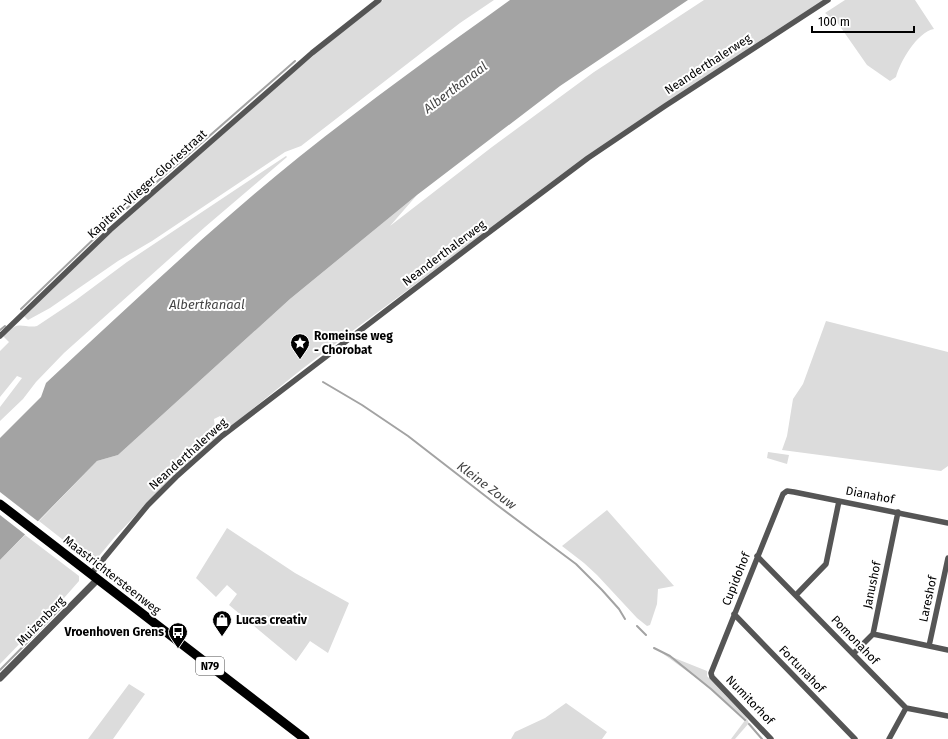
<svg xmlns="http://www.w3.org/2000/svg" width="948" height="739" font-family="'Fira Sans',sans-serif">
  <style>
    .green { fill: #dcdcdc }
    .water { fill: #a3a3a3 }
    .pier { fill: #fff }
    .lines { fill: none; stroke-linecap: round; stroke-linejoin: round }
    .stream { stroke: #a3a3a3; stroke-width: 2 }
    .minor { stroke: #555; stroke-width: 5.5 }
    .tertiary { stroke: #555; stroke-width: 7 }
    .primary { stroke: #000; stroke-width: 9 }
    .labels { text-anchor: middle; stroke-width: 4; stroke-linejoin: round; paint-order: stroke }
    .shield { fill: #fff; stroke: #4c4c4c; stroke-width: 1 }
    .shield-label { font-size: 11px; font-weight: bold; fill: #000 }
    .street-label { font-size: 12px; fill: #000; stroke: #fff }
    .poi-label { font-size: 12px; font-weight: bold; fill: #000; stroke: #fff; text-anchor: start }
    .water-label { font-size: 13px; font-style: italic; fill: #444; stroke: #fff }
  </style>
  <rect width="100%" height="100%" fill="#fff"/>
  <path class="green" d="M383,0H494L460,23L301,146L285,152L152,241L118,261L50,308L28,320L24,316L119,224L290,75L336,37Z
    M704,0H826L579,163L347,335L302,369L229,428L226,429L222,427L221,423L223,419L220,416L214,419L216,438L172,477L114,538L99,556L90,561L39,521L97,461L118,455L290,299L417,195L390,226L492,147L594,72Z
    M845,0H915L934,29C917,32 900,62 896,77L890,81L867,65L837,22L825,13Z
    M286,156L287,157L205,227L64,353L36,382L23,399L0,421V407L22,378L17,376L0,397V351L9,342L3,336C7,333 10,329 14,327C20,323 28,328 37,326L76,300L127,262Z
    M826,321L948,352V466L941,471L782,450L787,436L793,399L803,384Z
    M768,452L789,455L787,464L767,458Z
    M607,510L674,586L658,589L657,604L650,625L647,626L637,618L597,575L584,563L562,546Z
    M227,528L295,573L349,603L328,653L310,641L296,661L229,605L237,594L227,585L216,597L196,578Z
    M25,535L79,576V581L64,598L0,664V560Z
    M662,653L707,671V676L746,717L749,723L735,739H731L746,719L702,682Z
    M129,684L145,694L113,739H88Z
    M566,703L607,732L602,739H511L515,732L545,718Z"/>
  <path class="water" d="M510,0H688L560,86L417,195L290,299L118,455L97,461L0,560V438L41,397L46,383C129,306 211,228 299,157C368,102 439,51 510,0Z"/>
  <path class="pier" d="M0,492L40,523L27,536L0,515Z"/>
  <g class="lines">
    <path class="stream" d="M110,223L295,61
      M21,309L104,229
      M0,330L5,326
      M323,382L362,405L408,436L497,505L576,564L602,590L619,609L625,619
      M637,626L646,635
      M654,648L670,656L711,689L745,720
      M0,670L63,606
      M749,724L762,739"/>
    <path class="minor" d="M0,336L110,230L312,53L379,0
      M757,556L906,708L948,716
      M91,574L148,505L176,477L222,436L480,239L588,158L665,106L828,0
      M796,595L826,564L839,501
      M734,614L855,739
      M873,634L948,650
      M929,646L948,558
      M853,654L873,634L898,512
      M771,739L712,677L711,673L783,494L787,491L794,492L948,523
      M889,739L906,708"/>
    <path class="tertiary" d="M0,678L98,579"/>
    <path class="primary" d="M0,504L305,739"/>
  </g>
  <defs>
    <symbol id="sight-pin" viewBox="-11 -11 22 30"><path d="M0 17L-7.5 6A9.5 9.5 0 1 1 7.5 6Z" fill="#000" stroke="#fff"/><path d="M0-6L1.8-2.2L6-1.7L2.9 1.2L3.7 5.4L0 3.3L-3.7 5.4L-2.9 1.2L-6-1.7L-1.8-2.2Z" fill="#fff"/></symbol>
    <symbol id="shop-pin" viewBox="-11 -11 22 30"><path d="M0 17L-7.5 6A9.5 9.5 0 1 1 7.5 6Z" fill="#000" stroke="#fff"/><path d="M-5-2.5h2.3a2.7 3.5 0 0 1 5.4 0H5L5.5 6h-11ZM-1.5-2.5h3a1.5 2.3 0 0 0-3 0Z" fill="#fff"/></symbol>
    <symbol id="bus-pin" viewBox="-11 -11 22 30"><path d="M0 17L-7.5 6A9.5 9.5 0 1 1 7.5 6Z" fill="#000" stroke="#fff"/><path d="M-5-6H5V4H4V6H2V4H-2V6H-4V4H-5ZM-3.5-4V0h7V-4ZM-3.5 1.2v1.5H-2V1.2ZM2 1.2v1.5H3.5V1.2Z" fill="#fff"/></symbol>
  </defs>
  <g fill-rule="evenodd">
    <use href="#sight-pin" x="289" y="332" width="22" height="30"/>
    <use href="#shop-pin" x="211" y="609" width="22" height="30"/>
    <use href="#bus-pin" x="167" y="621" width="22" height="30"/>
  </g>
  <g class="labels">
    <rect class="shield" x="196" y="657" width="28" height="18" rx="3"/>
    <g class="shield-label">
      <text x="210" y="670">N79</text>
    </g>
    <g class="street-label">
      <text transform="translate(708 64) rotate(-33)" y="4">Neanderthalerweg</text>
      <text transform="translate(147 184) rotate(-42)" y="4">Kapitein-Vlieger-Gloriestraat</text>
      <text transform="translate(444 253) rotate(-37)" y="4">Neanderthalerweg</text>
      <text transform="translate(188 454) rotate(-42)" y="4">Neanderthalerweg</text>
      <text transform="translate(870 495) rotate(11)" y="4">Dianahof</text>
      <text transform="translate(112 575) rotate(38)" y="4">Maastrichtersteenweg</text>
      <text transform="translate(736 579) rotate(-68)" y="4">Cupidohof</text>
      <text transform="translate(872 585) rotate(-78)" y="4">Janushof</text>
      <text transform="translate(928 599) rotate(-78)" y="4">Lareshof</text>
      <text transform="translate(41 621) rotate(-46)" y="4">Muizenberg</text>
      <text transform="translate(855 640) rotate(46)" y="4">Pomonahof</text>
      <text transform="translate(802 669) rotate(46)" y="4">Fortunahof</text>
      <text transform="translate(750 700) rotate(46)" y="4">Numitorhof</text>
    </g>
    <g class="poi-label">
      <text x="314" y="340">Romeinse weg<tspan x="314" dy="14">- Chorobat</tspan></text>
      <text x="236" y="624">Lucas creativ</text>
      <text x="164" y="636" text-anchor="end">Vroenhoven Grens</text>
    </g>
    <g class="water-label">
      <text transform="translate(455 87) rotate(-37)" y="5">Albertkanaal</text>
      <text x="207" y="309">Albertkanaal</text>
      <text transform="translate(487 485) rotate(37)" y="5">Kleine Zouw</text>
    </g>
  </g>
  <path d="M812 26v6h102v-6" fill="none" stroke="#000000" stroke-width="2"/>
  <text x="818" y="26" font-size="12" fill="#000000" stroke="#ffffff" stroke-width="3" paint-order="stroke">100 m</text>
</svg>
